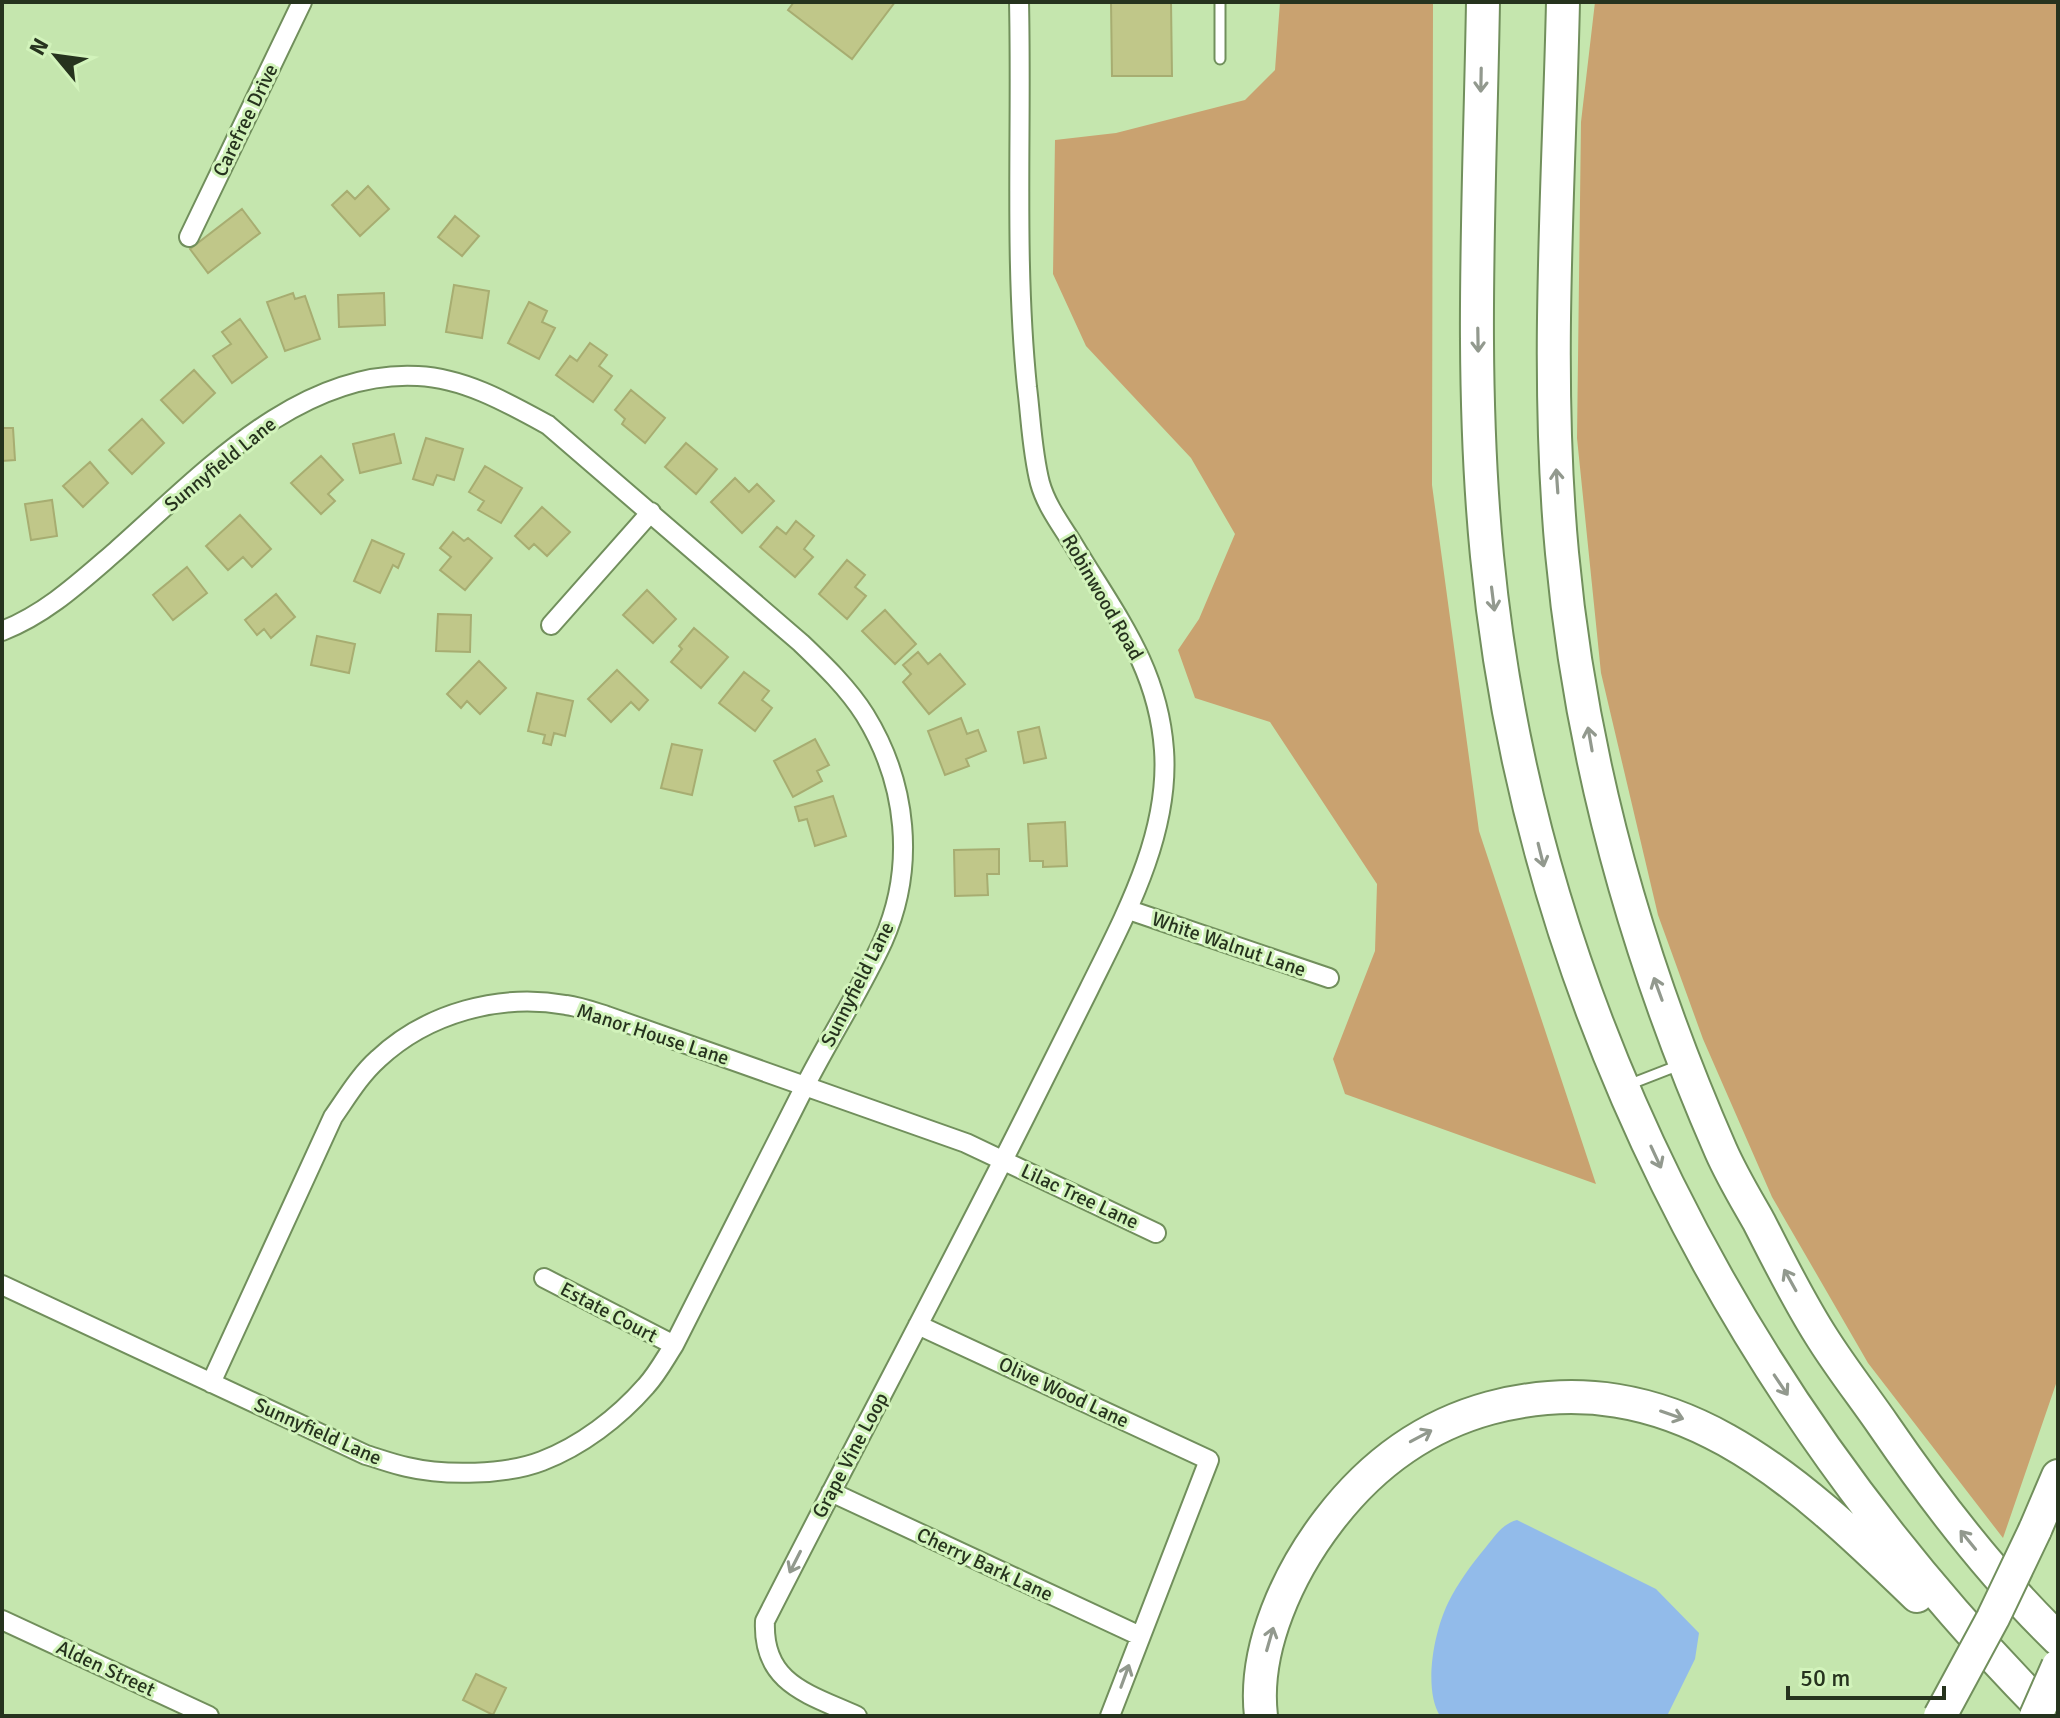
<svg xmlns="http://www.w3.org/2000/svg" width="2060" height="1718" font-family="Signika,sans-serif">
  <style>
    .forest { fill: #c9a270 }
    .water { fill: #92bbea }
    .building { fill: #c0c789; stroke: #a7ad71; stroke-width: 2 }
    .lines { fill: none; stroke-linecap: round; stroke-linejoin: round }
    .lane-casing { stroke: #718f5c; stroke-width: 13 }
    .street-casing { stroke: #718f5c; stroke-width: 22 }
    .highway-casing { stroke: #718f5c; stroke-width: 36 }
    .lane { stroke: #fff; stroke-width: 9 }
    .street { stroke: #fff; stroke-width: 18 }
    .highway { stroke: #fff; stroke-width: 32 }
    .highway-bridge-casing { stroke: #718f5c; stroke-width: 36; stroke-linecap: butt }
    .highway-bridge { stroke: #fff; stroke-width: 32 }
    .oneway { stroke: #92998e }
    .labels { text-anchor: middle; stroke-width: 6; stroke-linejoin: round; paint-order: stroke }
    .street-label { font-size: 20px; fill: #26331e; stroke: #d2f3bb }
  </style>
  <rect width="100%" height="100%" fill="#c5e6ae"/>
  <path class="forest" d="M1280,2H1433L1432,485L1479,831L1596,1184L1345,1094L1333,1059L1375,951L1377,884L1270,722L1195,698L1178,650L1199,619L1235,534L1191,458L1086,346L1053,274L1055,140L1116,133L1245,100L1275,70Z
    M1595,2H2058V1378L2003,1538L1868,1363L1772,1197L1703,1039L1658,915L1601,673L1577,438L1581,122Z"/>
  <path class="water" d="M1517,1520L1656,1589L1699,1633L1695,1659L1667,1716H1440C1423,1688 1434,1632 1448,1603C1458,1583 1471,1565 1486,1547C1495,1536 1502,1524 1517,1520Z"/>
  <path class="building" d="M794,2H895L852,59L788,10Z
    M1111,2H1171L1172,76H1112Z
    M368,186L389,209L360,236L332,205L347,191L355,199Z
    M242,209L260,233L208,273L190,249Z
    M455,216L479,236L462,256L438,237Z
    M454,285L489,291L482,338L446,332Z
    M293,293L295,299L305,296L320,339L285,351L267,302Z
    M384,293L385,325L339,327L338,295Z
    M529,302L547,311L542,322L555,328L539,359L508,343Z
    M240,319L267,357L232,383L213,356L231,344L222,332Z
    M590,343L607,355L599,366L612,376L593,402L556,375L570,356L577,361Z
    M194,370L215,393L183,423L161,400Z
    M631,390L665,418L645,443L622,424L625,419L615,410Z
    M142,419L164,443L132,474L109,450Z
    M2,428H13L15,460L2,461Z
    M394,434L401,463L360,473L353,444Z
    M426,438L463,449L454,480L437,475L433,485L413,479Z
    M686,443L717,469L696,494L665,467Z
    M321,456L343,480L328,494L335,501L321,514L291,483Z
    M90,462L108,483L83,507L63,486Z
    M485,466L522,488L501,523L478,510L484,501L469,492Z
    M735,478L749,492L757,484L774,501L742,533L711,502Z
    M52,500L57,536L31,540L25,504Z
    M542,507L570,532L547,556L534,544L529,549L515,536Z
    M240,515L271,549L252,567L243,557L228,570L206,546Z
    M796,521L814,536L804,549L813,557L795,577L760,547L777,527L786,534Z
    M453,532L464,541L468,538L492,558L465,590L440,570L451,557L440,548Z
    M372,540L404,554L398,568L393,565L380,593L354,581Z
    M847,560L865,575L855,587L866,596L847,619L819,594Z
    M187,567L207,593L173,620L153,595Z
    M647,590L676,619L653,643L623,615Z
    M276,594L295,617L271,638L264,629L257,635L245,620Z
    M885,610L916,644L895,664L862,631Z
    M438,614L471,615L470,652L436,651Z
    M694,628L728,657L701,688L671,662L682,649L679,646Z
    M317,636L355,644L349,673L311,665Z
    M918,652L928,664L940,654L965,684L929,714L903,682L911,674L903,665Z
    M479,661L506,688L480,714L467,701L461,708L447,694Z
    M617,670L648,700L639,710L631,702L611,722L588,699Z
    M744,672L769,691L762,700L772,708L755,731L719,703Z
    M537,693L573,701L565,736L554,733L551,745L543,743L545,735L528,731Z
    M961,718L967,734L978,730L986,751L966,759L969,766L945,775L928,731Z
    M1039,727L1046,758L1024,763L1018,732Z
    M815,739L829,765L817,771L822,781L793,797L774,761Z
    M672,744L702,750L692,795L661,788Z
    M833,796L846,836L815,846L807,819L799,821L795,807Z
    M1065,822L1067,866L1043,867V861H1030L1028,824Z
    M999,849V874H987L988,895L955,896L954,850Z
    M476,1674L506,1688L493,1715L463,1700Z"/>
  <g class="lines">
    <defs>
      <path id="lane" d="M1220,59V2
        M1628,1085L1682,1064"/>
      <path id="street" d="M189,237L302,2
        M551,625L651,512
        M2,631C46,614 80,582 116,551C199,478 297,369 418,376C464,378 508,403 548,425L801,643C824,665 848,688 865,715C907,783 916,867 883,941C860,991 830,1037 805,1086C761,1172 718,1259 674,1345C665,1359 657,1374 646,1386C618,1418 581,1446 542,1461C506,1475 445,1476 407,1467C393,1464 380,1459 366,1455L2,1285
        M1129,910L1329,978
        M544,1278L674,1345
        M918,1325L1209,1460L1110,1716
        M211,1383L333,1117C347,1097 360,1075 378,1059C427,1013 500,993 566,1005C580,1007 594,1012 607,1016L966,1143L1156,1233
        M831,1492L1140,1636
        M2,1620L209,1716
        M857,1716C809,1694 762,1684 765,1621C851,1452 941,1284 1026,1115C1047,1073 1068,1031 1089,989C1125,916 1170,834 1164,750C1158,666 1114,613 1073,544C1061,525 1046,505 1040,483C1032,452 1031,419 1027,387C1014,259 1022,131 1019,2"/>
      <path id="highway" d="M1483,2C1480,186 1469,372 1487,556C1530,1000 1738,1401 2050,1716
        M1563,2C1559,185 1545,370 1562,553C1581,759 1638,962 1721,1151C1732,1176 1746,1199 1759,1222C1779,1261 1799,1302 1823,1339C1842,1369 1864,1397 1884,1426C1936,1502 1992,1575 2058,1639
        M2035,1530L2058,1476
        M1261,1716C1253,1648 1289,1572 1329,1520C1371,1465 1424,1426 1490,1408C1672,1360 1796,1479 1917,1596"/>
    </defs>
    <use href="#lane" class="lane-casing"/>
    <use href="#street" class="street-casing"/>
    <use href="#highway" class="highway-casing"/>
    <use href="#lane" class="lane"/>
    <use href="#street" class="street"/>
    <use href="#highway" class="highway"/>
    <defs>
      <path id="highway-bridge" d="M1940,1716L1993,1618L2035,1530
        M2036,1716L2058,1666"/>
    </defs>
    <use href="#highway-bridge" class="highway-bridge-casing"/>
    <use href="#highway-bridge" class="highway-bridge"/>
  </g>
  <defs><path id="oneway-shaft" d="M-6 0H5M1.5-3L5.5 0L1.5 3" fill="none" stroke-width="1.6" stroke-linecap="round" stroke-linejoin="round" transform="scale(2)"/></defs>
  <g class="oneway">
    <use href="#oneway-shaft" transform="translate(1481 80) rotate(91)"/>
    <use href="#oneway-shaft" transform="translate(1478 340) rotate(89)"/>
    <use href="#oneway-shaft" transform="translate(1557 481) rotate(-94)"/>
    <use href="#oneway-shaft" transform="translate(1493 599) rotate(83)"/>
    <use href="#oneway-shaft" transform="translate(1590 739) rotate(-100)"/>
    <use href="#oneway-shaft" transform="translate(1541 855) rotate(76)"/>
    <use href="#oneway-shaft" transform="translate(1658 989) rotate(-110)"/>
    <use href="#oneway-shaft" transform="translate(1656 1157) rotate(65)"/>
    <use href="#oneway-shaft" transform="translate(1790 1280) rotate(-119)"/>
    <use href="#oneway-shaft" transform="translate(1781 1385) rotate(56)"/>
    <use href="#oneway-shaft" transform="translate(1672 1415) rotate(19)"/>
    <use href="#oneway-shaft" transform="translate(1421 1436) rotate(-28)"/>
    <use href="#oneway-shaft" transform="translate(1968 1540) rotate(-129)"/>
    <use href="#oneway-shaft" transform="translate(795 1562) rotate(117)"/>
    <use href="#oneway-shaft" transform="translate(1270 1639) rotate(-74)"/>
    <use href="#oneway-shaft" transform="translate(1125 1676) rotate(-70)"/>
  </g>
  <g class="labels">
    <g class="street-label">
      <text transform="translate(245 120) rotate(-64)" y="7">Carefree Drive</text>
      <text transform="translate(220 464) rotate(-39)" y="7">Sunnyfield Lane</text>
      <text transform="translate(1103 597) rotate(60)" y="7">Robinwood Road</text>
      <text transform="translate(1229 944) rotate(19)" y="7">White Walnut Lane</text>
      <text transform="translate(857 984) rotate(-63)" y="7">Sunnyfield Lane</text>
      <text transform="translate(653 1034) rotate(18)" y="7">Manor House Lane</text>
      <text transform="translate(1080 1196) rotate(25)" y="7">Lilac Tree Lane</text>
      <text transform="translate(609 1312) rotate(28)" y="7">Estate Court</text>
      <text transform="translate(1064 1392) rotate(25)" y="7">Olive Wood Lane</text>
      <text transform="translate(318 1431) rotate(24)" y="7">Sunnyfield Lane</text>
      <text transform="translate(850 1455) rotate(-62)" y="7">Grape Vine Loop</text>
      <text transform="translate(985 1564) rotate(25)" y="7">Cherry Bark Lane</text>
      <text transform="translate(106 1668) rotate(25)" y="7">Alden Street</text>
    </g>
  </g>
  <rect width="2060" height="1718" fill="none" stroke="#26331e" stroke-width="8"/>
  <g transform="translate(56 56) rotate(299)" stroke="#d2f3bb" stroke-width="6" paint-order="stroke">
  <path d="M0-6L14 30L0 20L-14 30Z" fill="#26331e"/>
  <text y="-12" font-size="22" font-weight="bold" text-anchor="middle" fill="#26331e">N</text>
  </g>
  <path d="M1788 1686v12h156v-12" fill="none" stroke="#26331e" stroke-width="4"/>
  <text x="1800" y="1686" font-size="24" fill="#26331e" stroke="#d2f3bb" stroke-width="6" paint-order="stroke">50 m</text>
</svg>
